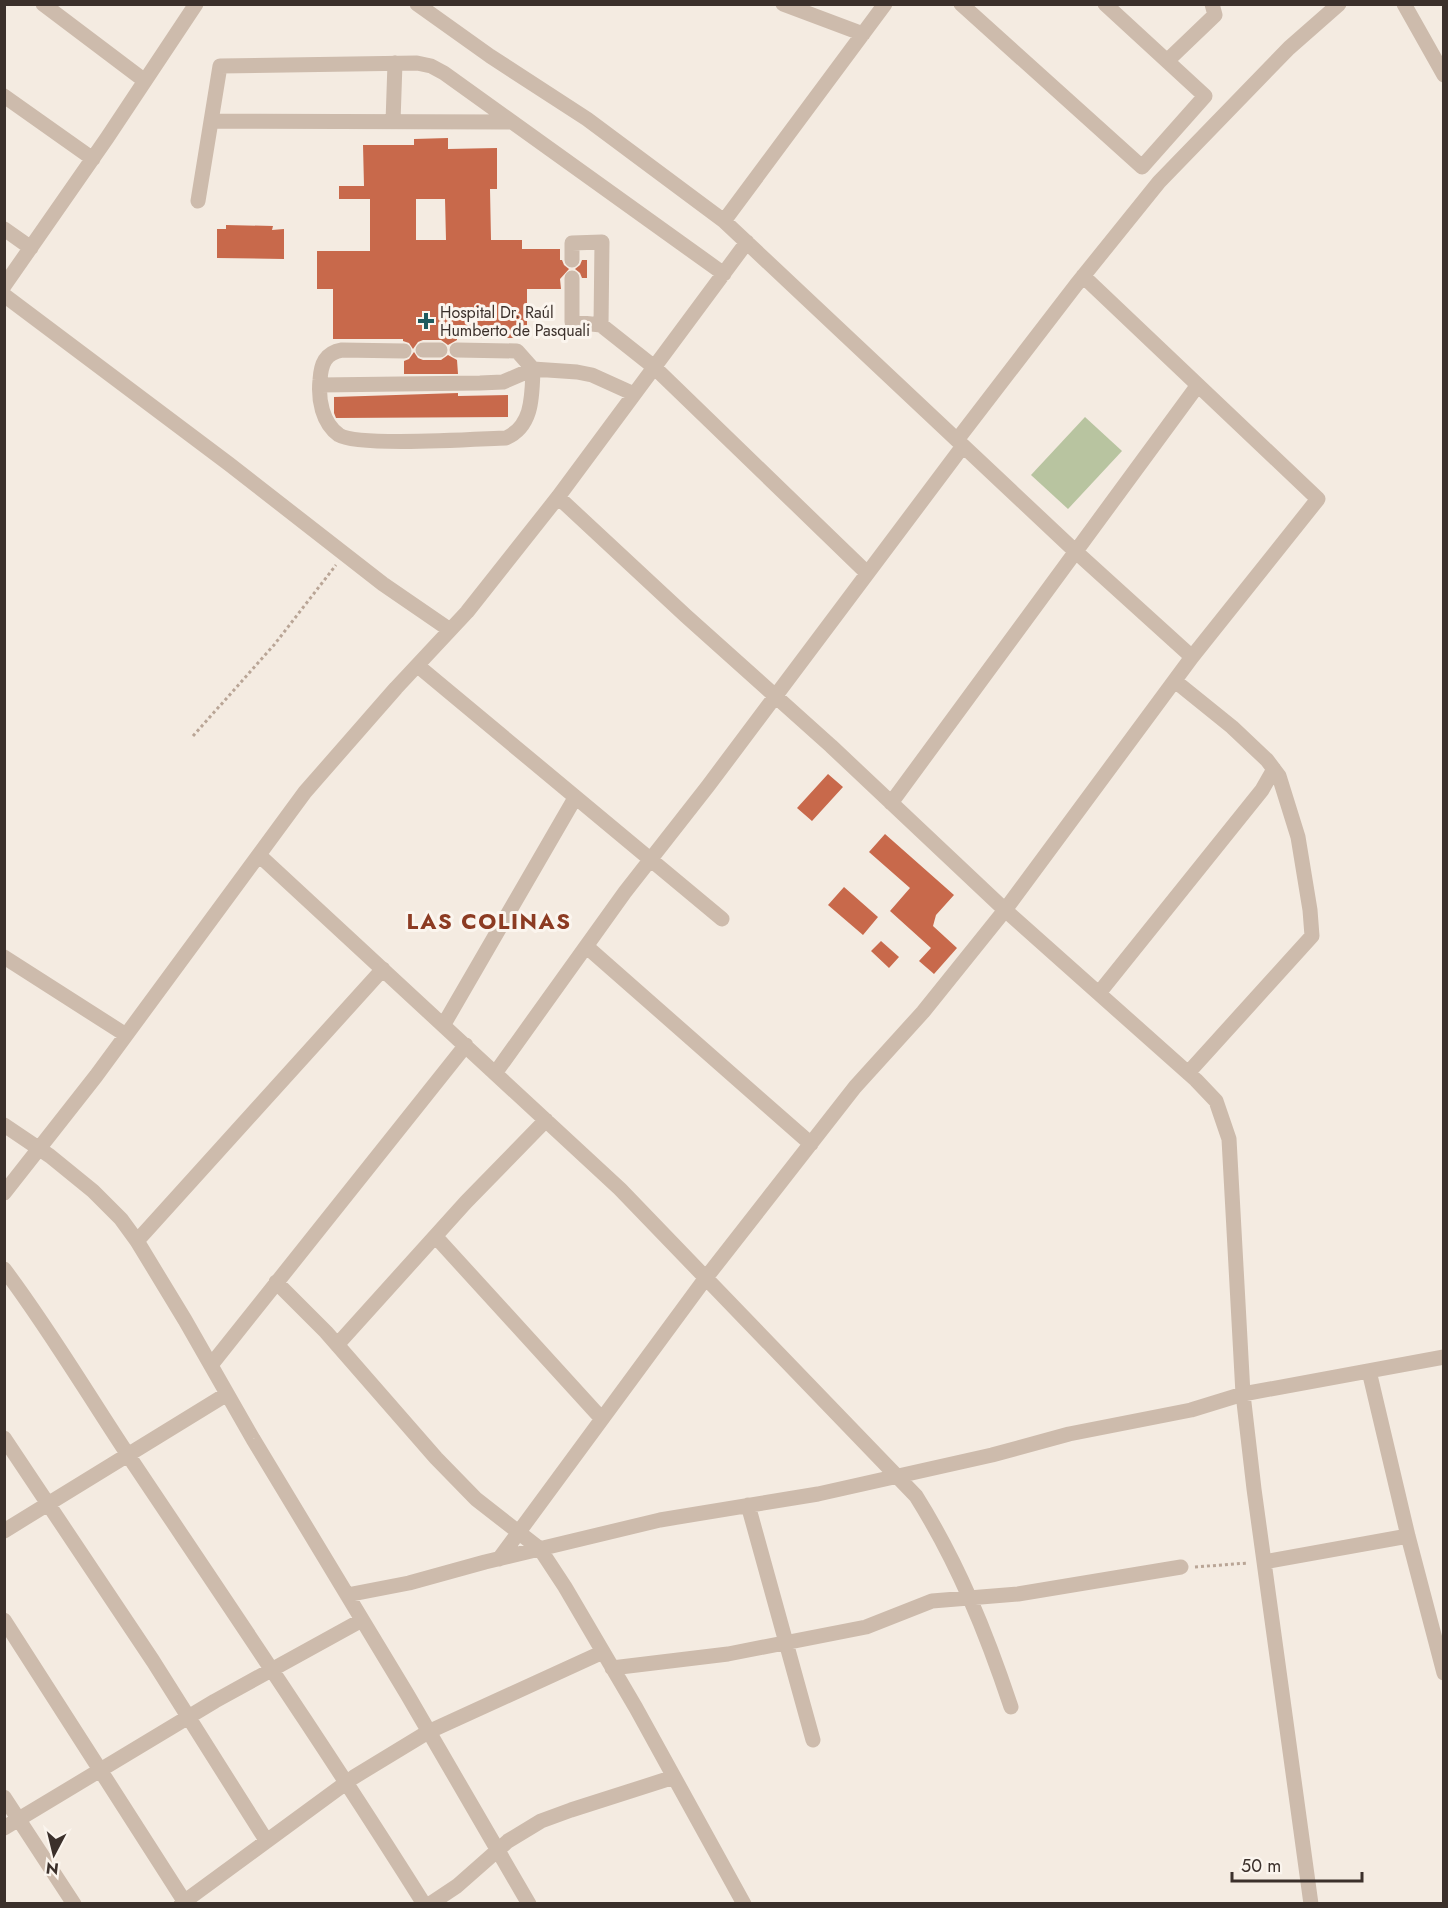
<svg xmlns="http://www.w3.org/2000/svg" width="1448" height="1908" font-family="Jost,sans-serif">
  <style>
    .green { fill: #b8c4a0 }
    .building { fill: #c8694b; fill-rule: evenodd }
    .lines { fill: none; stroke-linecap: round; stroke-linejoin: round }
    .path { stroke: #b9a596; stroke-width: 3; stroke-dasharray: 3 3; stroke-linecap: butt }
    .minor { stroke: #cdbbac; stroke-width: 15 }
    .poi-dot { fill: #1f5a5e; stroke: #fbf5ee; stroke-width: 2 }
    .labels { text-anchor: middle; stroke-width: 6; stroke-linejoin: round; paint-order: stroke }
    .poi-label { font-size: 16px; fill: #3b302b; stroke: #fbf5ee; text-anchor: start }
    .district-label { font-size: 22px; font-weight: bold; letter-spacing: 1.5px; fill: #8c3b22; stroke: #fbf5ee }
  </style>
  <rect width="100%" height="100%" fill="#f4ebe1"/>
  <path class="green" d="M1085,417L1122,451L1068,509L1031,475Z"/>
  <path class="building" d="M448,138V149L497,148V189H490L491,240H522V249H560V260H562L564,265L569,269L560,279L561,289H527V338H457V340L448,345L441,340H423L418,342L413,349L409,343L403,341V339H333V289H317V251H370V199H339V186H364L363,145H414V139ZM416,199H445L446,240H416Z
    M226,225L273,226L272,230L284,229V259L217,258V229H226Z
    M582,260H587V278H582L580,273L575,269L580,265Z
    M414,352L418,358L423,360H441L448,355L457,360L458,374H404V361L409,359Z
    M458,393V396L508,395V417L336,418L334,413V397Z
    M828,774L843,787L812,821L797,808Z
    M885,834L954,895L936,915L933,926L957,948L934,974L919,961L931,948L890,911L910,888L869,852Z
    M844,887L878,917L863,935L828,905Z
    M881,941L899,957L889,968L871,951Z"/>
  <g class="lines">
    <path class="path" d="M193,736L274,645L336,565
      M1195,1567L1248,1563"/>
    <path class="minor" d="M43,4L145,81
      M417,4L490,56L587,119L724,221L1075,551L1192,657
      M783,4L863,34
      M961,4L1142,167L1205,96L1105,4
      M1404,4L1444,75
      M1167,61L1215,15L1212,4
      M4,96L93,159
      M212,121L511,122
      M393,122L395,63
      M198,201L220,66L417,63L431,66L444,73L724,274
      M724,221L885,4
      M4,229L31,248
      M572,260V243L602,242L601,325
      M572,278V322L601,325L654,367L867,573
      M4,286L107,138L196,4
      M4,295L229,464L383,584L450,630
      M423,350H440
      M404,351L342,350C325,353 321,364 320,380C318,399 322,423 339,435C358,447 477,439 506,438C533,426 532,396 533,369L517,351L457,350
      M320,385L480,383L503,382L533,369L577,372L592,375L634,394
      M957,440L1076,285L1159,182L1289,48L1339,4
      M558,497L686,616L831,746L1005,910L1196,1080L1216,1101L1229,1139L1243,1394L1254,1489L1311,1904
      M418,666L722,919
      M1175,681L1232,727L1267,760L1279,776L1298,837L1310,910L1312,936L1188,1073
      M891,803L1198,385
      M260,856L620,1189L916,1496C958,1563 986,1632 1011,1707
      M587,947L811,1144
      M4,957L126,1035
      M1099,993L1262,790L1274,769
      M444,1024L575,798
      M496,1072L625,892L708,786L963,446
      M4,1125L50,1156L93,1191L121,1219L137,1241L185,1320L253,1439L407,1694L529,1904
      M4,1193L96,1076L305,792L396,688L467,612L558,497L747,242
      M436,1237L601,1418
      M137,1241L383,969
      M4,1269C50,1330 88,1395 130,1458C229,1606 329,1753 424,1904
      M276,1282L326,1332L436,1458L476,1499L540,1549L565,1587L636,1708L744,1904
      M337,1345L466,1202L546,1120
      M211,1365L466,1045
      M1369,1371L1408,1536L1444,1673
      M4,1438L153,1661L266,1840
      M748,1505L813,1740
      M4,1531L227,1394
      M499,1559L705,1279L855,1087L923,1012L1005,910L1192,657L1318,499L1083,276
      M1264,1562L1408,1536
      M347,1595L409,1583L485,1562L660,1520L818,1494L992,1455L1069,1434L1191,1410L1243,1394L1444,1357
      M4,1620L186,1904
      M612,1668L728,1654L866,1627L932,1601L1018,1594L1181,1567
      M4,1797L74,1904
      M4,1828L215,1701L362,1620
      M181,1904L354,1777L428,1732L603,1652
      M430,1904L457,1886L508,1841L541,1821L571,1810L674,1777"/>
  </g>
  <path class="poi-dot" d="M423 312h6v6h6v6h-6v6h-6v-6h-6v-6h6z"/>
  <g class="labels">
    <g class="poi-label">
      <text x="440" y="318">Hospital Dr. Raúl<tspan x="440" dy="18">Humberto de Pasquali</tspan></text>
    </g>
    <g class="district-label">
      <text x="489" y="929">LAS COLINAS</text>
    </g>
  </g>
  <rect width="1448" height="1908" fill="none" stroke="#3b302b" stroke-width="12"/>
  <g transform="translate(54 1854) rotate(187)" stroke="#fbf5ee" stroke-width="4.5" paint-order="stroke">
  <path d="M0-4.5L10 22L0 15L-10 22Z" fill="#3b302b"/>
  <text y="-9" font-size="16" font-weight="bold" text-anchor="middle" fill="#3b302b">N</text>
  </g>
  <path d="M1232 1872v9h130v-9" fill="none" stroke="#3b302b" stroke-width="3"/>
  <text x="1241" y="1872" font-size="18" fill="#3b302b" stroke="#fbf5ee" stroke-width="4.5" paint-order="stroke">50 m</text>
</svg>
